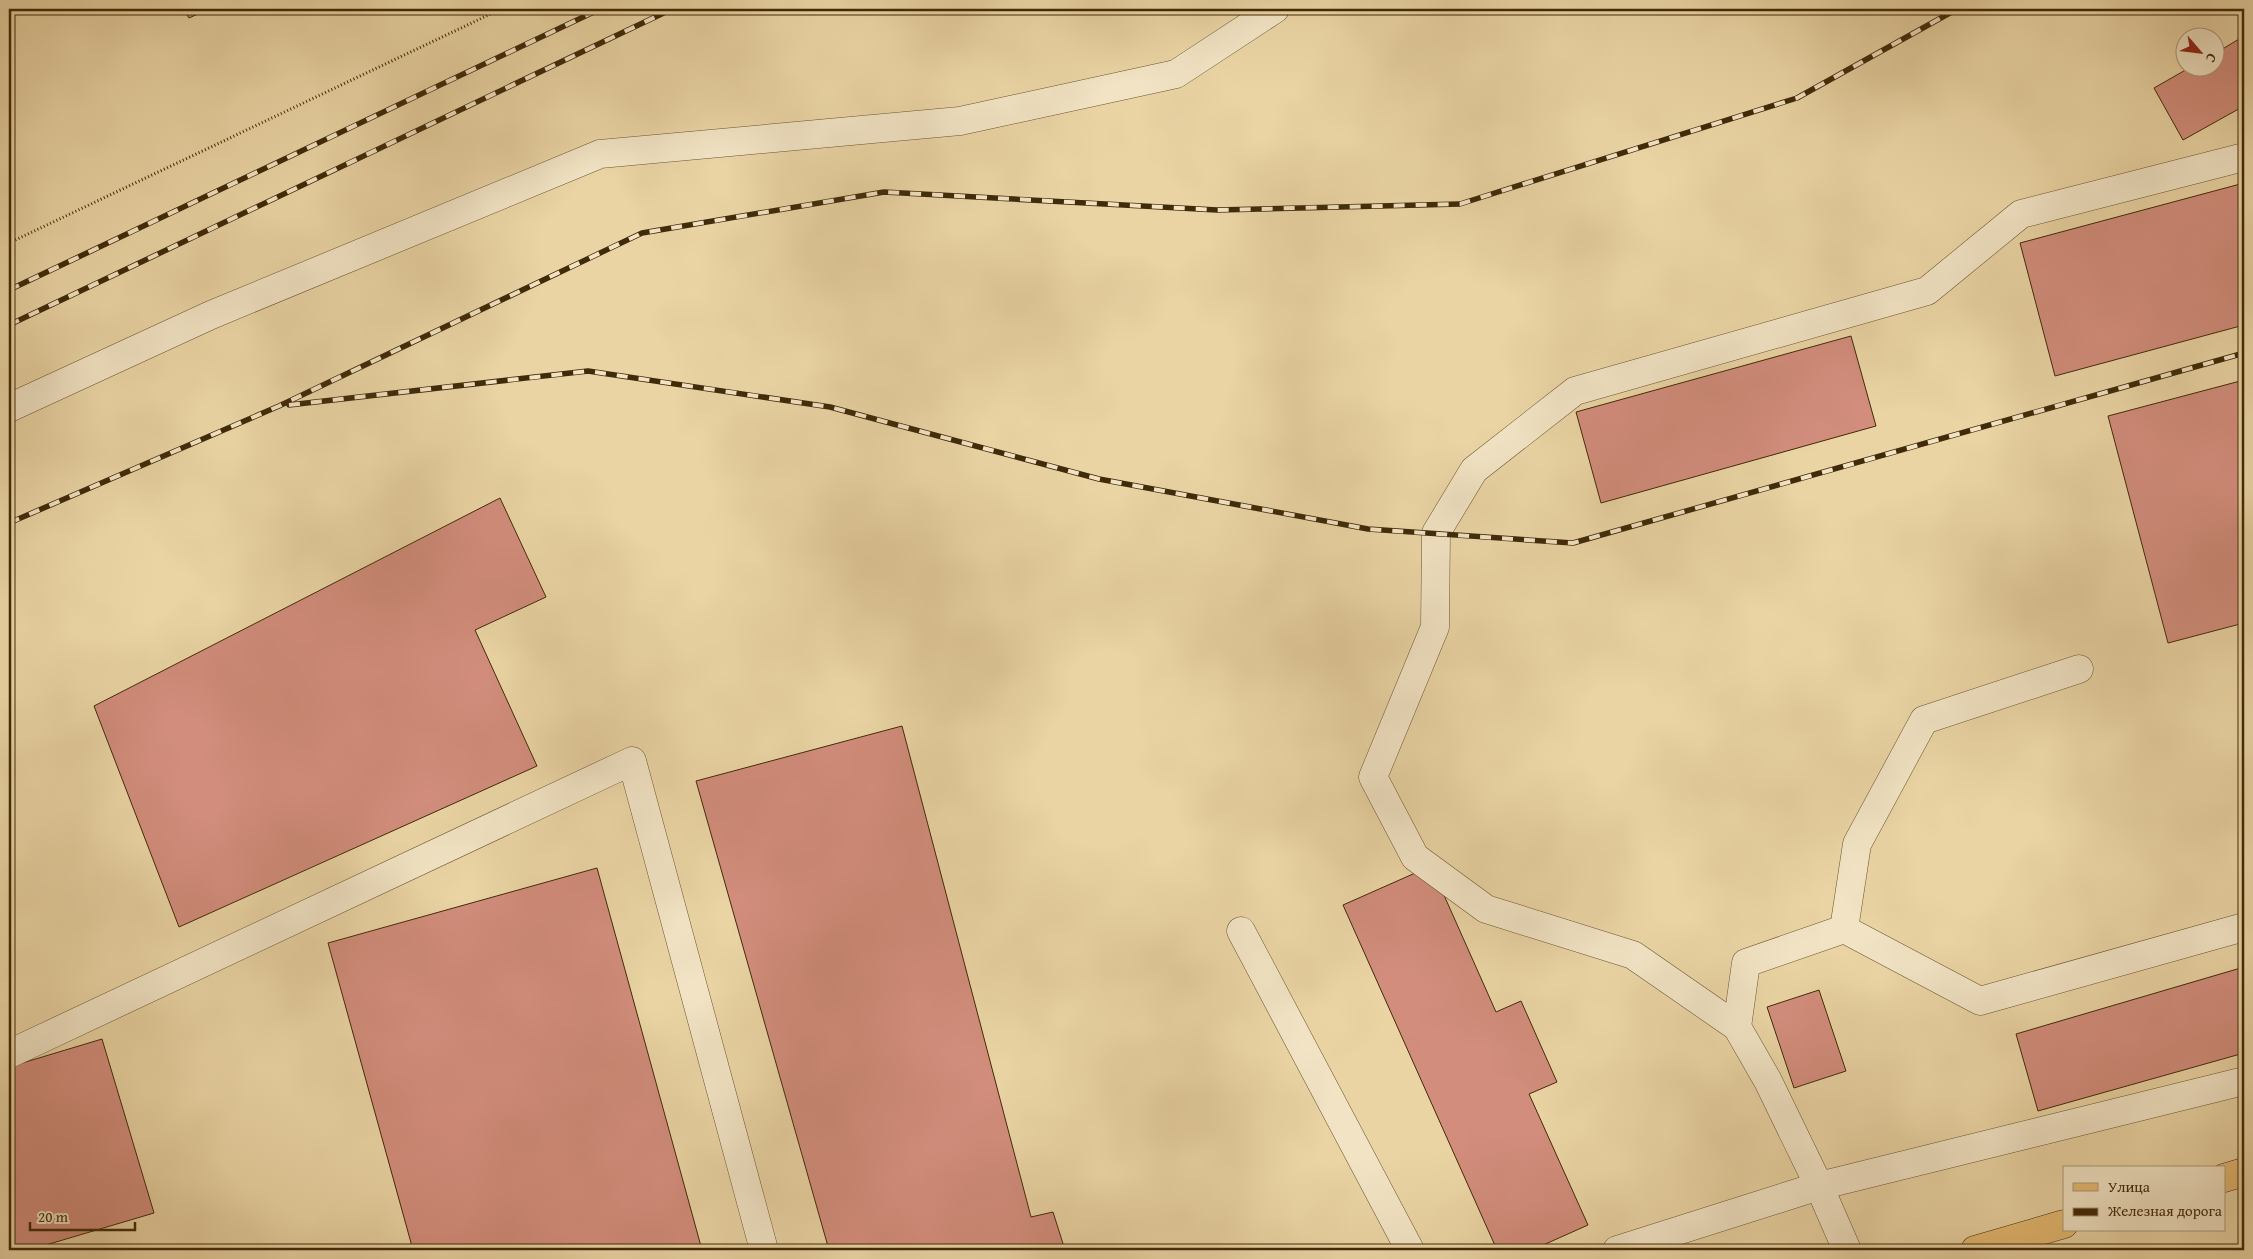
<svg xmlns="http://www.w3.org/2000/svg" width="2253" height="1259" font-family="'Gentium Book Plus',serif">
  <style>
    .building { fill: #d28d7c; stroke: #402a08 }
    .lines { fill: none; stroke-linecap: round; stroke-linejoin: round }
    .minor-casing { stroke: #6a542f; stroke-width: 29 }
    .major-casing { stroke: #402a08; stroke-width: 29 }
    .path { stroke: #402a08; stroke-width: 3; stroke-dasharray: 1 2.5; stroke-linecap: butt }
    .minor { stroke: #f1e3c4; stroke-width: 28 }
    .major { stroke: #e5ba72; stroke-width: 28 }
    .rail-casing { stroke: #402a08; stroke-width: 5.5 }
    .rail { stroke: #f1e3c4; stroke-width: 4; stroke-dasharray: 11; stroke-linecap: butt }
  </style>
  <rect width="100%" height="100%" fill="#ead4a4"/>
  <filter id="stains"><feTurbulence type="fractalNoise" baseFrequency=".004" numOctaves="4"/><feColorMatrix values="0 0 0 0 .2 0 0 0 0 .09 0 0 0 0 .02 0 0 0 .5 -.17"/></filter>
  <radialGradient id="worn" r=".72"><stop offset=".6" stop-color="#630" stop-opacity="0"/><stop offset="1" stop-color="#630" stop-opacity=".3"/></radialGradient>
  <path class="building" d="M183,9H209L189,18Z
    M2244,36V106L2183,140L2154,88L2189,68H2216V53Z
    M2244,183V325L2055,376L2020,243Z
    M1851,336L1876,426L1601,503L1576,412Z
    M2244,380V623L2168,643L2108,416Z
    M500,498L546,597L475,630L537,766L179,927L94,706Z
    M902,726L1031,1217L1053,1212L1065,1250H829L696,781Z
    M1431,866L1496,1012L1521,1001L1557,1082L1529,1094L1588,1225L1532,1250H1497L1343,905Z
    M597,868L702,1250H413L328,943Z
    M2244,967V1053L2038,1111L2016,1034Z
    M1819,990L1846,1071L1794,1088L1767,1007Z
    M102,1039L154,1213L29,1250H9V1067Z"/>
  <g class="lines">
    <defs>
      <path id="minor" d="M9,408L211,315L600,154L960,121L1176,74L1275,9
        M1844,929L1857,844L1924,720L2079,669
        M1241,931L1410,1250
        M1737,1027L1746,963L1844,929L1980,1001L2244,927
        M9,1054L632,761L764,1250
        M1617,1250L1819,1186L2244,1081
        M1847,1250L1819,1186L1768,1081L1737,1027L1633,955L1486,909L1415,857L1373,777L1435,627L1436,533L1474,470L1575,391L1927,291L2021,214L2244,157"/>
      <path id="major" d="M2224,1178L2244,1172
        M1975,1250L2064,1224"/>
    </defs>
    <use href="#minor" class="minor-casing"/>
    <use href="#major" class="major-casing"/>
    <path class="path" d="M9,243L501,9"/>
    <use href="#minor" class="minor"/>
    <use href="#major" class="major"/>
    <defs>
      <path id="rail" d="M9,290L600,9
        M9,325L672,9
        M289,405L588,371L830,407L1099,479L1368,529L1573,543L2244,353
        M9,523L279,406L642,233L884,192L1217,210L1460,204L1797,98L1957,9"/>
    </defs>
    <use href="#rail" class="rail-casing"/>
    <use href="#rail" class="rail"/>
  </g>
  <rect width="2253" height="1259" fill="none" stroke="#ead4a4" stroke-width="30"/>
  <rect x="10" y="10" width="2233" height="1239" fill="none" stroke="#402a08" stroke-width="2.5"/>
  <rect x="15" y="15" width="2223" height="1229" fill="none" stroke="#402a08"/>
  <rect x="2063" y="1166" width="162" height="65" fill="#f1e3c4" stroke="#aa9979"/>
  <rect x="2073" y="1183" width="25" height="8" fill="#e5ba72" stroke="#aa9979"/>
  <text x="2108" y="1192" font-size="15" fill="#402a08">Улица</text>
  <rect x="2073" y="1208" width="25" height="8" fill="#402a08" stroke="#aa9979"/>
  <text x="2108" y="1216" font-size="15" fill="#402a08">Железная дорога</text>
  <g transform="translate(2200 52) rotate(118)"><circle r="24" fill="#f1e3c4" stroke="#aa9979"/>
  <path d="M0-4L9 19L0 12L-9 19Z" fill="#8f2418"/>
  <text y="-8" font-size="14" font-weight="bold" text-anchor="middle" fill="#402a08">С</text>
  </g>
  <path d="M30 1222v8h105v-8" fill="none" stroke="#402a08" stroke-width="2.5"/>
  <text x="38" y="1222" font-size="15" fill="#402a08" stroke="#f1e3c4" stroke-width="4" paint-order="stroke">20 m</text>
  <rect width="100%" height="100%" filter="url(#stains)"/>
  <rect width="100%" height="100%" fill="url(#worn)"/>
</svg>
